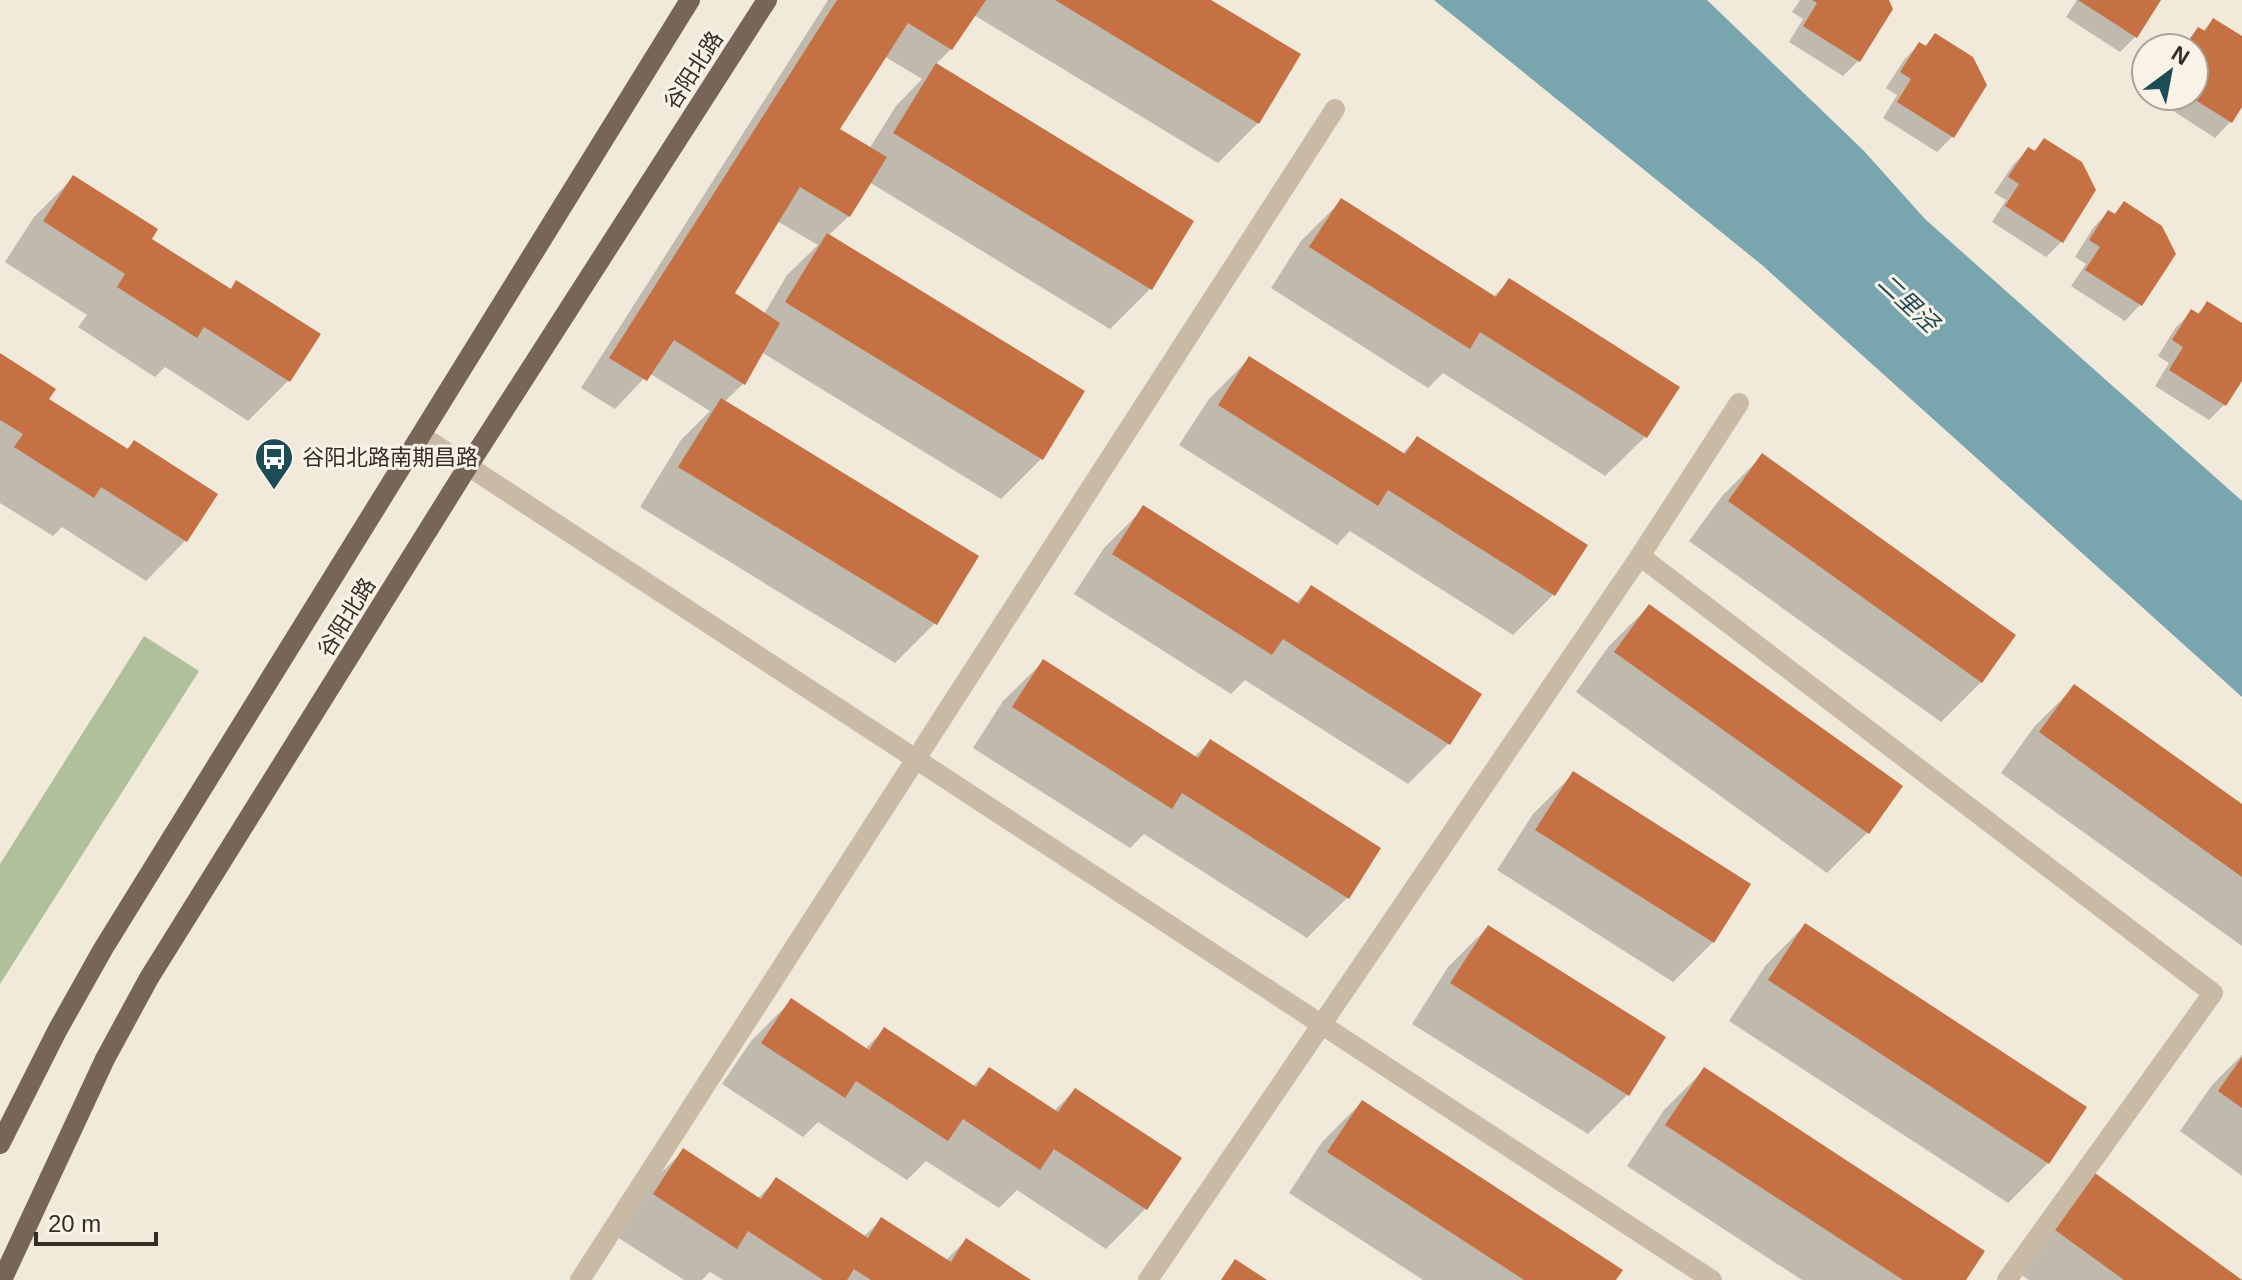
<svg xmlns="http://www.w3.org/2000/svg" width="2242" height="1280" font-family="Arial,'Noto Sans SC',sans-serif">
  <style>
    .green { fill: #afc09a }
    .water { fill: #79a6ae }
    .shadow { fill: #0003; fill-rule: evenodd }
    .building { fill: #c57143 }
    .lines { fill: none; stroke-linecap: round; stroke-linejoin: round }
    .minor { stroke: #c9baa6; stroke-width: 20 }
    .major { stroke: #776658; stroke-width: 20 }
    .labels { text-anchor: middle; stroke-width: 6; stroke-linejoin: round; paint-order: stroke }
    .street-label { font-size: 22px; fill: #352d27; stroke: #f9f2e6 }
    .poi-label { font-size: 22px; fill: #352d27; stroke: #f9f2e6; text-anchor: start }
    .water-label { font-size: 24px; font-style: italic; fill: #1d4c56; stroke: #f9f2e6 }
  </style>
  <rect width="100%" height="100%" fill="#f1e9da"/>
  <path class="green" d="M144,636L199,671L0,984V864Z"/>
  <path class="water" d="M1434,0H1707L1864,151L1925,219L2242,501V697L1762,265Z"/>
  <path class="shadow" d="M828,0H1207L1258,123L1218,163L974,15L951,49L935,65L1191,221L1150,289L1110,329L869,182L849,216L828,236L1083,392L1041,459L1001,499L761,352L743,384L724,402L935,623L895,663L640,507L681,440L710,411L649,373L615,409L581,388ZM884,56L922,79L896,106L869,149L837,130ZM777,221L818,245L787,275L764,314L732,294Z
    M1800,0H1886L1891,9L1858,61L1843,76L1789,42L1803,19L1792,12Z
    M2077,0H2158L2135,37L2120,52L2066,17Z
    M2213,20L2242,39V103L2230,122L2215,138L2161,103L2165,96H2194V48H2180L2198,29L2202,32Z
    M1935,35L1985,85L1952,137L1937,152L1883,118L1897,95L1886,88L1904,60L1919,44L1924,47Z
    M2044,140L2061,242L2046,257L1992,222L2006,200L1994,193L2013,165L2028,149L2033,152Z
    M74,177L149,239L229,290L237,282L318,334L288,381L248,421L165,367L155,377L78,327L87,315L5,262L34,217Z
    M1341,201L1493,297L1509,281L1645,437L1605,476L1443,373L1428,388L1271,288L1301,241Z
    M2124,204L2174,253L2140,305L2125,321L2071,286L2086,264L2075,257L2093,228L2108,212L2113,215Z
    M2208,303L2242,325V377L2225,404L2209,420L2155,386L2169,363L2158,356L2176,327L2192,312L2196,315Z
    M0,355L47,399L126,450L134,442L215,495L185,541L146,581L62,527L53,536L0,503Z
    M1249,359L1401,455L1417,438L1553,595L1513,635L1350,531L1337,545L1179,445L1209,399Z
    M1762,456L1981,682L1941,722L1689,541L1722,496Z
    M1144,508L1295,604L1311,588L1479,694L1448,744L1408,784L1245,680L1231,694L1074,594L1104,548Z
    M1649,606L1900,787L1867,833L1827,873L1576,692L1609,646Z
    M1043,662L1194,757L1210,741L1378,848L1347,898L1307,938L1144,834L1130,848L973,748L1003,701Z
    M2074,687L2242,807V946L2001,773L2034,727Z
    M1573,774L1713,942L1673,982L1497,870L1533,814Z
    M1805,925L2048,1163L2008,1203L1729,1021L1766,965Z
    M1488,927L1628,1094L1588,1134L1412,1024L1448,967Z
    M791,1001L865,1049L884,1030L972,1087L989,1069L1054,1111L1075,1090L1145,1209L1106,1249L1017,1190L999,1208L926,1161L907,1180L818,1122L803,1137L722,1084L751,1041Z
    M2242,1055V1176L2180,1131L2212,1085Z
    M1704,1070L1963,1280H1802L1627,1166L1664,1110Z
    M1362,1102L1614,1280H1423L1289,1193L1322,1142Z
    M683,1151L757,1199L776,1180L863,1237L882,1219L945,1261L966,1240L1027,1280H723L710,1272L702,1280H684L614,1235L643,1191Z
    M2095,1176L2239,1280H2029L2016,1271Z"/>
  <path class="building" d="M837,0H986L952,50L908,23L840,129L887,157L850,217L800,187L735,293L780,323L745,385L674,340L647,381L609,358Z
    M1055,0H1211L1301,54L1259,124Z
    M1812,0H1889L1893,9L1860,62L1803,26L1817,3Z
    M2078,0H2161L2137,38Z
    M2213,18L2242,36V107L2232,123L2189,96H2194V48H2184L2198,27L2205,31Z
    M1935,33L1973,57L1987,85L1954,138L1897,102L1911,79L1900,72L1919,42L1926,46Z
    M936,63L1194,221L1152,290L893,133Z
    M2044,138L2082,162L2096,190L2063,243L2005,206L2019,184L2008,177L2028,147L2035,151Z
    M73,175L158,229L152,239L231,289L236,280L321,334L290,382L204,327L197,338L117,287L125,274L43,221Z
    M1341,198L1496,297L1509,278L1680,387L1647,438L1480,332L1470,349L1309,247Z
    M2124,201L2162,226L2176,254L2142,306L2085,270L2100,247L2089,240L2108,210L2115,214Z
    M827,233L1085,391L1043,460L785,302Z
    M2207,301L2242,323V381L2226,406L2169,370L2183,347L2172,340L2191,309L2199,314Z
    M0,353L56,389L49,399L128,449L134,440L218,494L187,542L101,487L94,498L14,447L23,434L0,420Z
    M1249,356L1405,454L1417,436L1588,545L1555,596L1388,490L1378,506L1218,405Z
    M721,398L979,556L937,625L678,467Z
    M1762,453L2016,635L1982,683L1728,501Z
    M1143,505L1299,604L1311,585L1482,694L1450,745L1283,639L1272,655L1112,554Z
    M1649,604L1903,786L1869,834L1614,652Z
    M1043,659L1198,758L1210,739L1381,848L1349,899L1182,793L1172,809L1012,707Z
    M2074,684L2242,804V877L2039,732Z
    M1573,771L1751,884L1714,943L1535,830Z
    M1805,923L2087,1107L2049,1164L1768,980Z
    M1488,925L1666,1037L1629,1096L1450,983Z
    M791,998L869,1050L884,1027L976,1087L989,1067L1058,1112L1075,1088L1182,1158L1147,1210L1054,1149L1040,1170L963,1119L948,1141L856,1081L845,1098L761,1043Z
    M2242,1057V1108L2218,1091Z
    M1704,1067L1985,1251L1966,1280H1903L1665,1125Z
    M1362,1100L1623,1270L1616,1280H1524L1327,1152Z
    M683,1148L761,1199L776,1177L868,1238L881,1217L951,1262L966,1238L1031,1280H871L854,1269L847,1280H823L748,1231L737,1249L653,1194Z
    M2095,1173L2242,1280H2124L2055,1230Z
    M1235,1259L1267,1280H1221Z"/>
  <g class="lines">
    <path class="minor" d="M422,436L1712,1280
      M1640,556L2213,993L2007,1280
      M580,1280L1335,109
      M1148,1280L1640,556L1739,403"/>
    <path class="major" d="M0,1144L57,1031L103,949L690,0
      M2,1280L105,1059L149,978L468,466L767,0"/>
  </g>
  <defs>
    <symbol id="bus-pin" viewBox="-11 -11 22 30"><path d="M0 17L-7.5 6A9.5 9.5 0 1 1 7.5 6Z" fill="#1d4c56" stroke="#f9f2e6"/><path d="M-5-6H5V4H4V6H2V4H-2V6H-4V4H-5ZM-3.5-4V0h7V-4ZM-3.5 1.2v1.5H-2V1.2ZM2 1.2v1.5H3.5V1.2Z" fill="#fff"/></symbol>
  </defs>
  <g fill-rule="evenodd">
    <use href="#bus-pin" x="252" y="435" width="44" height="60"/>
  </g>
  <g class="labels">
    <g class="street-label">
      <text transform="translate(693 70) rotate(-57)" y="8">谷阳北路</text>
      <text transform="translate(346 617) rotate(-58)" y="8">谷阳北路</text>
    </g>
    <g class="poi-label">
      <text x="302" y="465">谷阳北路南期昌路</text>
    </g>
    <g class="water-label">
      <text transform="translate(1908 303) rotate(43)" y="8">二里泾</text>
    </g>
  </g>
  <g transform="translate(2170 72) rotate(32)"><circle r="38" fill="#f9f2e6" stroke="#aba39a" stroke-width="2"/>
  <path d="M0-6L14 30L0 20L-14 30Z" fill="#1d4c56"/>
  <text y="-12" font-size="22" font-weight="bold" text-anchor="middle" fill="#352d27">N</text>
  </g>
  <path d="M36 1232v12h120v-12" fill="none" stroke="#352d27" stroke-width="4"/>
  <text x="48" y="1232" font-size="24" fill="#352d27" stroke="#f9f2e6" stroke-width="6" paint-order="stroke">20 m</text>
</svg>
